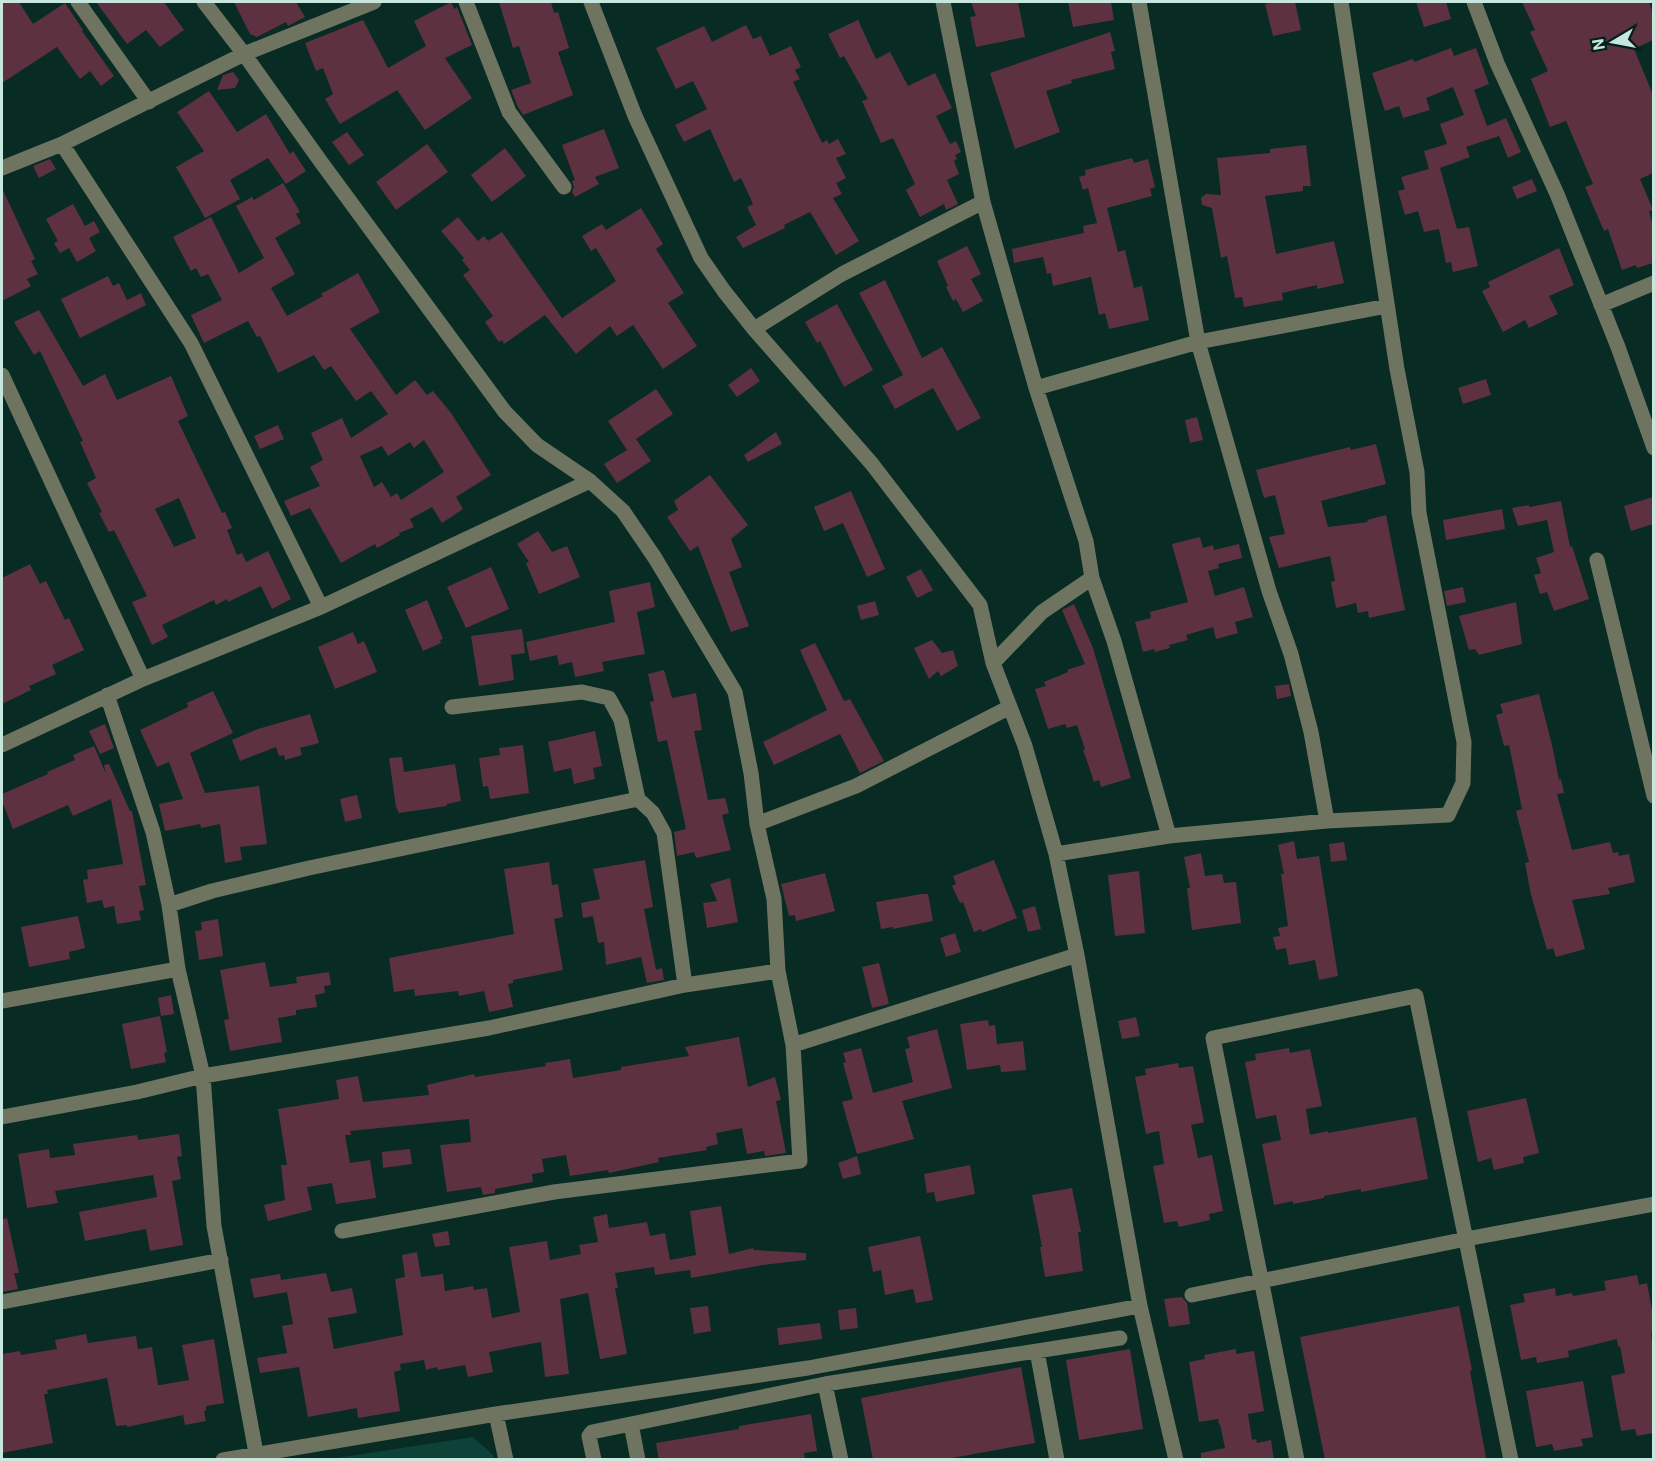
<svg xmlns="http://www.w3.org/2000/svg" width="1655" height="1461" font-family="Roboto,sans-serif">
  <style>
    .green { fill: #0c4238 }
    .building { fill: #5e3141; fill-rule: evenodd }
    .lines { fill: none; stroke-linecap: round; stroke-linejoin: round }
    .minor { stroke: #6f7460; stroke-width: 15 }
  </style>
  <rect width="100%" height="100%" fill="#082b24"/>
  <path class="green" d="M473,1437L493,1455L494,1459H330Z"/>
  <path class="building" d="M2,2H19L33,24L65,3L83,30L82,31L114,76L101,86L90,71L80,79L57,47L2,83Z
    M96,2H164L184,30L160,47L146,30L127,44Z
    M234,2H296L305,17L288,26L286,22L257,37L250,34Z
    M451,2L454,9L457,7L472,45L445,58L472,98L425,130L397,90L340,124L325,99L333,94L323,68L316,71L305,43L363,20L388,68L426,46L414,21Z
    M499,2H551L554,13L558,12L569,48L558,52L573,95L523,115L518,107L511,90L531,83L519,46L513,48Z
    M971,2H1018L1025,37L976,47L970,17L976,16Z
    M1068,2H1111L1114,20L1073,27Z
    M1277,2H1295L1301,30L1273,36L1265,4Z
    M1416,2H1446L1451,19L1424,27Z
    M1522,2H1649L1653,13V40L1634,49L1653,95V173L1640,179L1653,210L1649,211L1653,226V263L1637,268L1636,265L1622,270L1608,229L1604,231L1585,187L1593,184L1566,121L1550,127L1531,79L1548,71L1530,32L1535,30Z
    M858,20L876,59L890,52L908,86L935,73L952,108L936,116L950,144L956,141L961,152L955,155L957,159L954,161L959,174L947,180L958,204L946,210L944,204L920,217L906,190L915,184L893,138L881,143L862,101L868,99L844,56L840,58L828,34Z
    M746,25L753,39L761,36L770,56L791,46L801,67L795,70L800,79L793,82L822,143L827,140L829,144L838,139L846,154L836,158L846,178L836,183L842,194L833,198L859,241L836,255L810,212L784,225L785,228L743,248L736,237L756,225L747,207L753,204L741,178L734,182L710,129L684,142L675,125L707,109L693,81L676,89L656,48L704,26L712,42Z
    M1110,32L1115,51L1111,52L1115,69L1071,80L1072,83L1046,91L1060,132L1015,149L990,73Z
    M1451,48L1454,56L1476,48L1489,84L1474,90L1487,126L1506,118L1521,152L1508,158L1499,136L1466,147L1470,157L1440,168L1457,229L1469,227L1478,266L1453,272L1451,262L1446,263L1439,229L1424,232L1418,211L1405,215L1398,191L1405,189L1401,177L1429,169L1424,151L1447,144L1440,124L1464,115L1453,87L1426,98L1430,110L1403,118L1399,106L1385,111L1372,73L1413,59L1414,62Z
    M233,72L239,80L235,88L217,90L223,75Z
    M209,91L237,132L266,114L290,154L293,151L306,171L286,184L268,158L230,180L240,199L205,218L176,167L204,151L177,112Z
    M604,129L619,168L595,177L599,184L575,197L572,192L574,187L572,181L575,180L562,145Z
    M347,132L364,155L349,165L332,142Z
    M427,144L448,172L396,210L376,182Z
    M1306,145L1311,186H1303V191L1265,196L1276,254L1334,241L1344,283L1317,289V285L1282,293L1283,300L1244,307L1242,297L1235,298L1227,256L1221,258L1212,208L1202,205L1201,198L1206,194L1221,195L1217,158L1270,153V149Z
    M505,148L526,176L492,202L471,175Z
    M1132,158L1134,163L1148,159L1155,187L1150,189L1152,196L1107,208L1118,252L1125,250L1134,288L1142,286L1149,320L1109,329L1105,313L1099,315L1091,277L1053,286L1051,273L1047,274L1043,257L1014,263L1012,249L1084,233L1083,226L1097,223L1088,188L1083,190L1079,177L1086,175L1085,170Z
    M50,159L56,169L39,178L33,166Z
    M1532,179L1537,191L1517,199L1512,187Z
    M283,183L300,212L296,214L301,223L275,238L295,274L271,288L287,316L323,296L321,294L358,273L380,312L350,329L396,395L415,380L427,395L433,391L451,413L491,475L456,497L463,509L442,523L432,507L410,519L414,527L399,533L400,535L377,548L375,544L341,563L310,508L291,516L284,501L320,486L310,467L323,460L311,433L342,418L351,438L388,414L371,391L356,401L331,366L324,370L314,355L278,373L260,336L257,337L248,321L204,343L191,315L222,300L208,274L201,277L196,268L191,271L173,237L211,217L239,273L264,258L236,206L252,197L254,200ZM424,440L444,472L401,500L397,493L391,497L382,482L374,487L360,456L382,446L388,456L410,442L414,448Z
    M2,188L35,259L31,261L38,274L27,279L31,286L2,301Z
    M73,204L85,226L94,221L100,232L89,238L96,251L77,262L69,248L60,253L54,243L58,241L46,219Z
    M641,208L663,244L656,249L684,293L668,303L697,346L663,369L633,325L617,336L610,326L576,354L545,315L504,344L502,340L499,342L485,322L493,316L463,275L470,270L462,260L464,258L441,231L458,217L478,241L484,236L488,241L502,232L562,318L616,281L596,248L591,251L582,236L602,224L606,230Z
    M967,246L981,274L971,279L983,301L963,312L956,299L953,301L946,287L948,286L937,261Z
    M1559,248L1574,285L1549,296L1558,314L1529,328L1525,320L1503,332L1482,291L1490,287L1488,282Z
    M108,276L113,286L119,283L127,300L141,293L146,305L80,338L61,299Z
    M885,280L922,358L942,347L981,418L957,431L933,388L895,409L882,386L903,375L859,293Z
    M837,304L873,370L844,387L820,341L817,343L805,322Z
    M39,310L83,386L105,374L117,400L171,376L188,416L178,421L222,513L225,512L232,528L227,530L237,555L242,553L246,562L268,551L291,599L272,609L261,586L228,602L227,599L216,605L214,600L162,625L168,637L152,645L132,602L147,596L114,530L109,532L99,513L102,512L87,483L96,478L80,442L83,441L40,351L34,355L14,322ZM179,498L196,538L174,547L155,509Z
    M751,368L760,381L737,397L728,385Z
    M1486,379L1491,395L1463,404L1458,388Z
    M656,389L673,414L636,439L651,461L617,483L604,464L627,450L608,421Z
    M1197,417L1203,440L1190,443L1185,420Z
    M278,425L284,439L260,449L254,436Z
    M776,432L782,444L748,462L744,455Z
    M1376,444L1386,484L1321,501L1328,527L1368,522L1367,520L1386,515L1405,610L1369,618L1368,611L1358,613L1356,603L1336,608L1331,582L1335,581L1330,556L1279,568L1269,537L1285,534L1275,495L1264,498L1256,470L1350,447L1351,450Z
    M710,475L748,525L731,539L742,567L729,572L749,626L731,632L698,546L690,551L667,517L678,510L674,501Z
    M851,491L885,569L867,577L843,523L824,531L814,507Z
    M1653,497V524L1631,531L1624,506Z
    M1561,501L1570,547L1572,546L1589,599L1554,611L1547,592L1540,594L1534,575L1541,573L1536,558L1554,552L1547,520L1518,526L1512,508L1529,505V507Z
    M1502,509L1505,529L1446,540L1443,520Z
    M538,531L552,552L567,546L580,577L539,594L526,563L529,562L517,544Z
    M1200,537L1203,548L1213,545L1214,550L1239,544L1242,558L1218,564L1219,568L1208,571L1215,596L1244,587L1253,617L1235,622L1238,633L1216,639L1213,627L1186,635L1188,640L1169,645L1170,648L1155,652L1154,649L1143,652L1135,622L1151,618L1150,612L1188,602L1172,544Z
    M30,564L40,584L46,581L65,620L69,618L84,650L52,665L56,674L29,686L31,690L2,704V578Z
    M491,567L509,609L466,628L447,587Z
    M921,569L933,590L917,598L906,577Z
    M650,582L655,607L637,612L645,654L602,662L604,671L575,677L572,662L559,665L557,655L530,661L526,642L615,622L609,591Z
    M1463,587L1466,602L1447,606L1444,591Z
    M427,600L443,639L440,640L441,643L423,651L405,610Z
    M875,601L879,615L861,620L857,606Z
    M1516,602L1522,644L1479,655L1475,649L1469,650L1459,616Z
    M1074,604L1093,648L1131,778L1101,787L1099,780L1094,782L1087,761L1083,750L1085,749L1077,725L1067,728L1065,724L1048,729L1035,689L1046,686L1044,682L1068,672L1067,670L1085,664L1062,610Z
    M522,629L525,653L511,655L514,680L479,686L471,636Z
    M353,632L358,644L364,641L377,672L335,689L318,647Z
    M932,640L942,653L953,650L958,666L941,676L938,671L929,679L914,648Z
    M815,643L844,701L850,699L884,761L860,773L840,734L774,765L763,742L827,710L800,650Z
    M664,670L672,698L696,693L702,730L694,731L708,800L725,798L729,813L722,815L731,850L696,858L694,852L677,856L674,832L686,829L667,740L658,742L650,702L654,701L648,674Z
    M1289,684L1291,696L1277,699L1275,686Z
    M213,691L233,733L190,753L205,793L259,786L267,844L240,847L242,860L225,863L220,824L201,828L200,824L165,831L159,804L183,799L169,762L157,767L140,730L188,707L187,703Z
    M1539,694L1552,745L1559,780L1561,779L1564,793L1557,794L1572,850L1610,842L1613,853L1618,852L1619,856L1629,854L1635,882L1608,888L1610,894L1572,900L1585,949L1556,957L1553,948L1547,950L1531,895L1525,863L1529,862L1516,811L1522,809L1509,745L1504,746L1496,715L1503,713L1500,704Z
    M310,714L319,743L300,748L302,755L285,760L284,755L279,756L276,747L240,761L232,740L258,729Z
    M105,724L114,748L100,754L89,731Z
    M595,731L602,766L593,768L595,779L574,784L571,768L554,772L548,742Z
    M523,745L529,793L490,799L488,786L483,787L479,758L500,755L499,748Z
    M94,746L106,774L104,765L109,764L130,811H132L146,885L139,886L144,910L139,911L141,920L117,924L114,906L104,908L102,900L87,903L83,880L88,879L87,870L123,864L111,799L73,816L68,805L13,829L2,801V794L48,774L47,772L75,760L73,755Z
    M402,757L404,772L455,764L461,801L447,804V806L399,813L396,807L389,758Z
    M357,795L362,818L345,822L340,799Z
    M1294,841L1297,859L1319,856L1338,976L1319,980L1315,960L1289,965L1286,948L1276,950L1273,937L1280,936L1278,928L1288,926L1281,874H1284L1278,845Z
    M1344,842L1347,860L1331,862L1329,844Z
    M1201,853L1205,876L1222,874L1224,883L1236,882L1241,923L1192,930L1187,888H1190L1184,857Z
    M645,860L653,907L644,909L656,970L662,968L664,980L647,983L641,957L606,965L604,942L598,943L593,916L583,918L581,903L600,899L593,869Z
    M994,860L1017,918L982,932L981,929L974,932L963,902L960,903L952,886L956,884L953,876Z
    M549,862L552,885L558,884L563,917L554,919L563,970L513,980V983L508,984L513,1007L489,1012L484,991L459,996L458,991L415,996L414,989L394,992L389,958L514,934L504,869Z
    M1139,871L1145,933L1115,936L1108,875Z
    M825,873L835,911L796,921L795,915L789,916L781,884Z
    M730,878L738,922L707,928L703,903L717,901L710,884Z
    M922,894H928L933,921L893,929V927L881,929L876,902Z
    M1035,906L1041,929L1028,932L1022,910Z
    M78,916L85,948L69,952L70,959L29,967L21,927Z
    M218,919L223,956L199,960L195,931L202,930L201,922Z
    M955,933L961,952L946,957L940,938Z
    M265,962L270,987L297,983L296,977L329,972L331,985L324,986L325,993L315,995L317,1007L296,1010V1015L278,1018L282,1042L230,1051L224,1020L229,1019L220,970Z
    M879,963L889,1004L872,1008L862,967Z
    M171,995L174,1014L161,1016L158,998Z
    M160,1016L167,1052L164,1053L166,1062L131,1069L122,1024Z
    M1136,1017L1140,1036L1122,1039L1118,1021Z
    M988,1020L989,1026L995,1025L997,1044L1023,1041L1026,1070L1001,1072L1000,1065L967,1070L960,1024Z
    M937,1029L952,1088L902,1101L914,1139L857,1154L842,1102L853,1099L843,1063L846,1062L843,1053L861,1048L873,1093L913,1082L905,1049L910,1048L907,1037Z
    M739,1037L748,1087L775,1077L781,1100L776,1101L786,1153L765,1156L764,1151L747,1154L742,1128L716,1133L718,1144L706,1147L707,1150L658,1158L659,1162L609,1173L608,1170L570,1176L566,1155L542,1159L544,1172L532,1174L533,1182L495,1189V1193L483,1195L481,1187L447,1192L440,1145L471,1142L469,1119L350,1131L351,1135H345L350,1163L370,1160L376,1198L336,1204L332,1183L307,1187L312,1210L268,1221L264,1205L285,1200L281,1165H287L278,1109L339,1099L336,1080L358,1076L363,1102L429,1095L427,1085L474,1074L475,1077L546,1066L545,1063L570,1059L573,1078L621,1070V1067L689,1056L685,1047Z
    M1289,1048L1290,1053L1310,1049L1322,1106L1306,1109L1310,1135L1328,1131V1133L1416,1117L1428,1179L1361,1192V1189L1324,1196V1198L1293,1204V1201L1274,1205L1262,1144L1281,1140L1276,1115L1256,1119L1245,1062L1256,1060L1255,1054Z
    M1178,1063L1179,1068L1193,1066L1204,1122L1191,1125L1195,1143L1198,1158L1212,1155L1223,1211L1209,1214L1210,1220L1179,1227L1177,1221L1164,1223L1153,1166L1164,1164L1159,1131L1146,1134L1135,1077L1146,1075L1145,1069Z
    M1526,1098L1539,1153L1523,1157L1524,1163L1494,1170L1491,1158L1478,1162L1467,1111Z
    M179,1134L182,1156L177,1157L181,1179L172,1181L183,1245L150,1251L146,1229L85,1241L79,1212L157,1197L153,1175L55,1191L58,1203L27,1208L18,1154L49,1149L50,1158L75,1155L73,1144L137,1135L138,1140Z
    M410,1149L412,1164L383,1168L382,1152Z
    M857,1156L861,1174L843,1179L838,1163Z
    M970,1165L975,1194L936,1202L934,1192L927,1193L924,1174Z
    M1072,1188L1081,1232H1078L1083,1271L1045,1277L1040,1247H1042L1032,1195Z
    M721,1206L729,1254L753,1248L754,1250L806,1253V1260L763,1265L691,1278L690,1270L655,1275L654,1267L615,1273L618,1288H615L627,1354L600,1359L588,1293L560,1299L569,1374L545,1377L541,1342L489,1352L493,1372L468,1377L465,1365L438,1370L437,1367L426,1370L424,1360L400,1364L401,1370L394,1372L400,1411L358,1418L357,1408L308,1417L299,1367L260,1373L257,1358L287,1353L282,1326L293,1324L287,1292L254,1298L250,1279L280,1274L281,1280L326,1273L331,1292L352,1288L357,1313L328,1318L334,1349L403,1335L395,1279L405,1277L402,1255L417,1252L421,1277L443,1274L445,1291L473,1286L474,1290L487,1288L492,1318L520,1312L509,1247L547,1241L550,1260L581,1254L579,1245L598,1242L593,1217L607,1214L609,1228L647,1222L650,1236L665,1233L670,1260L696,1255L690,1211Z
    M7,1218L19,1273H14L18,1289L2,1292V1219Z
    M448,1231L450,1245L435,1247L432,1234Z
    M920,1236L933,1300L916,1303L913,1289L885,1295L881,1270L873,1272L868,1247Z
    M1637,1275L1639,1285L1647,1283L1653,1316V1333H1651L1653,1346V1433L1637,1436L1635,1429L1621,1431L1611,1376L1625,1373L1620,1346L1618,1347L1617,1339L1568,1351L1569,1357L1537,1363L1536,1357L1521,1360L1510,1305L1525,1302L1523,1294L1555,1288L1556,1296L1572,1293L1573,1296L1606,1290L1604,1281Z
    M1182,1297L1187,1303L1190,1324L1169,1327L1164,1299Z
    M708,1306L711,1331L694,1334L690,1308Z
    M1459,1306L1472,1370L1470,1371L1486,1458L1325,1460L1300,1337Z
    M856,1308L858,1328L840,1330L838,1310Z
    M820,1323L822,1339L779,1345L777,1328Z
    M86,1334L88,1343L136,1336L138,1349L152,1347L158,1385H160L189,1380L182,1345L214,1339L224,1403L206,1406V1411H204L206,1421L185,1425L183,1415L127,1427V1425L116,1426L107,1378L47,1390L48,1394H44L53,1443L2,1453V1354L20,1351L21,1355L57,1349L55,1340Z
    M1130,1349L1143,1429L1079,1440L1066,1360Z
    M1236,1349V1354L1254,1351L1264,1411L1248,1414L1252,1440L1256,1439L1257,1443L1271,1440L1274,1460H1201V1453L1225,1448L1220,1424L1219,1425L1218,1419L1199,1422L1189,1362L1205,1359L1204,1355Z
    M1021,1367L1035,1443L941,1460H873L861,1398Z
    M1583,1381L1593,1437L1581,1439L1583,1446L1564,1449L1554,1451L1552,1444L1536,1447L1526,1391Z
    M811,1414L817,1451L804,1453L805,1460H659L656,1443L739,1429V1426Z"/>
  <g class="lines">
    <path class="minor" d="M78,2L149,102
      M204,2L244,54L321,162L505,412L537,445L590,481L623,511L655,558L735,692L751,773L757,824L774,899L778,971L793,1045L800,1161L554,1192L342,1231
      M466,2L509,112L564,187
      M591,2L635,116L701,258L724,291L754,329L872,464L980,605L993,663L1025,746L1056,854L1077,955L1140,1306L1176,1460
      M943,2L983,202L1036,388L1086,541L1092,578L1114,641L1169,836
      M1139,2L1198,342L1269,591L1291,654L1311,732L1327,821
      M1474,2L1497,63L1557,194L1618,347L1654,448
      M62,144L191,343L321,607
      M2,168L62,144L244,54L374,2
      M1601,305L1654,283
      M754,329L842,274L983,202
      M2,375L143,679
      M1036,388L1198,342L1387,306
      M1597,560L1654,796
      M993,663L1042,612L1092,578
      M107,695L153,832L169,905L178,969L203,1076L214,1226L256,1453
      M452,707L582,692L609,698L621,720L638,799L653,813L664,833L685,985
      M2,745L143,679L321,607L590,481
      M757,824L856,786L1010,707
      M1056,854L1169,836L1327,821L1448,815L1463,783L1464,742L1419,513L1417,472L1397,369L1341,2
      M169,905L212,891L309,868L638,799
      M2,1001L178,969
      M793,1045L1077,955
      M2,1117L137,1092L203,1076L489,1028L685,985L778,971
      M1192,1295L1466,1239L1654,1204
      M2,1302L221,1260
      M1037,1351L1057,1460
      M825,1384L841,1460
      M496,1414L506,1460
      M631,1424L638,1460
      M223,1460L496,1414L808,1368L1140,1306
      M594,1460L589,1436L592,1432L825,1384L1120,1338
      M1297,1460L1213,1038L1416,996L1511,1460"/>
  </g>
  <rect width="1655" height="1461" fill="none" stroke="#c7e6de" stroke-width="6"/>
  <g transform="translate(1613 42) rotate(260)" stroke="#00211b" stroke-width="4.5" paint-order="stroke">
  <path d="M0-4.5L10 22L0 15L-10 22Z" fill="#c7e6de"/>
  <text y="-9" font-size="16" font-weight="bold" text-anchor="middle" fill="#c7e6de">N</text>
  </g>
</svg>
